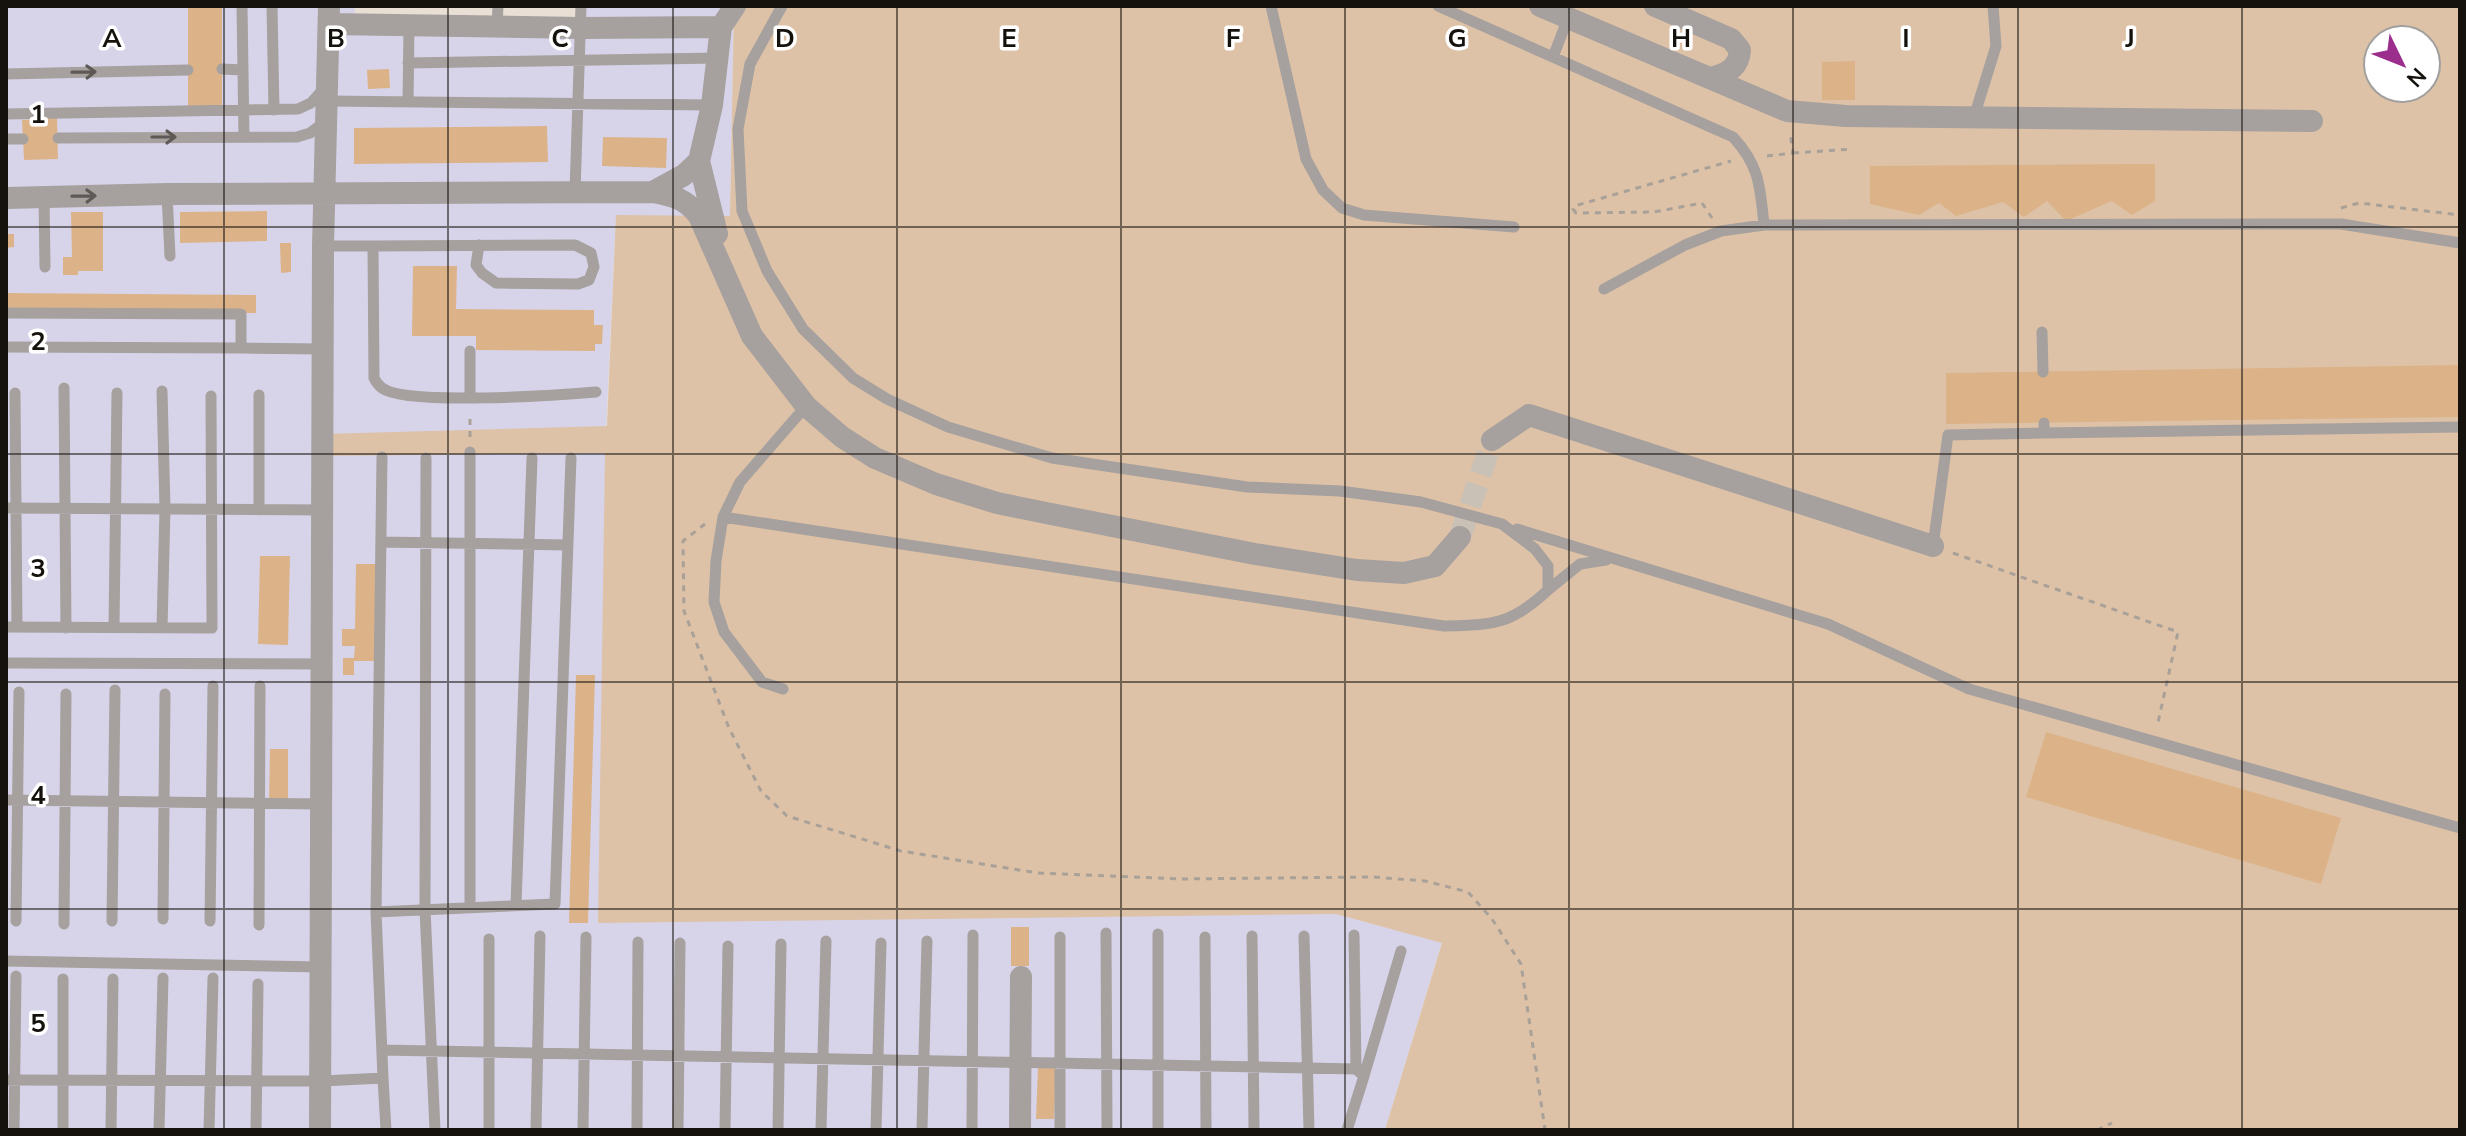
<svg xmlns="http://www.w3.org/2000/svg" width="2466" height="1136" font-family="'Nunito Sans',sans-serif">
  <style>
    .commercial { fill: #d7d4ea }
    .green { fill: #ddc2a7; fill-rule: evenodd }
    .building { fill: #dcb388 }
    .lines { fill: none; stroke-linecap: round; stroke-linejoin: round }
    .minor-tunnel { stroke: #c9c0b6; stroke-width: 22; stroke-dasharray: 22 11; stroke-linecap: butt }
    .path { stroke: #a9a198; stroke-width: 3; stroke-dasharray: 6 6; stroke-linecap: butt }
    .service { stroke: #a6a09e; stroke-width: 11 }
    .minor { stroke: #a6a09e; stroke-width: 22 }
    .oneway { stroke: #5e5956 }
    .grid { fill: none; stroke: #15120e; stroke-width: 2; stroke-opacity: 0.55 }
    .grid-label { font-size: 26px; text-anchor: middle; font-weight: bold; fill: #15120e; stroke: #fff; stroke-width: 7; stroke-linejoin: round; paint-order: stroke }
  </style>
  <rect width="100%" height="100%" fill="#e9dfd4"/>
  <path class="commercial" d="M6,6H355L354,24L580,28L581,6L734,7L730,217L616,216L605,452L1336,914L1442,942L1385,1130H6Z"/>
  <path class="green" d="M663,6H2460V1130H1385L1442,943L1336,914L598,923L605,453L323,456V434L607,426L616,215L730,216L734,8ZM2378,40H2426V88H2378Z"/>
  <path class="building" d="M188,6H222V108H188Z
    M1855,61V100H1822V62Z
    M389,69L390,88L368,89L367,70Z
    M57,118L58,159L24,160L22,120Z
    M547,126L548,162L354,164V128Z
    M603,137L667,138L666,168L602,166Z
    M2155,164V201L2132,215L2112,201L2066,221L2047,201L2024,217L2003,202L1956,216L1939,203L1919,215L1870,204V166Z
    M267,211V241L180,243V212Z
    M71,212H103V271H78V275H63V257H72Z
    M6,234H14V247L6,248Z
    M280,243H291V272L281,273Z
    M413,266H457L456,309L594,310V325H603L602,344H595V351L476,350V336H412Z
    M6,293L256,295V313L6,311Z
    M2460,365V417L1946,424V373Z
    M260,556H290L288,645L258,644Z
    M356,564H379L376,661H354V675H343V658H354L355,646H342V629H355Z
    M576,675H595L588,923H569Z
    M2046,732L2341,818L2321,884L2026,797Z
    M270,749H288V801H269Z
    M1011,927H1029V966H1011Z
    M1038,1067H1056L1054,1119H1036Z"/>
  <g class="lines">
    <path class="minor-tunnel" d="M1460,537L1492,440"/>
    <path class="path" d="M1793,153L1853,149
      M1767,156L1793,153L1790,132
      M2341,208L2359,203L2460,215
      M1712,218L1702,203L1654,212L1576,213L1573,209L1578,205L1731,161
      M470,437V413
      M705,524L683,541L684,611L729,728L761,791L787,816L901,851L1038,873L1179,879L1373,877L1425,881L1468,892L1492,919L1521,964L1545,1130
      M1953,553L2178,632L2157,727
      M2097,1130L2112,1123"/>
    <path class="service" d="M242,6L244,137
      M272,6L274,110
      M1271,6L1306,159L1323,190L1342,208L1364,215L1514,227
      M1438,6L1733,137C1760,166 1760,187 1764,225
      M497,27L498,6
      M1553,57L1568,18
      M408,63L717,58
      M222,69L243,70
      M6,74L188,70
      M328,101L712,105
      M408,102L409,26
      M6,114L298,109L311,103L325,87
      M1974,117L1996,46L1993,6
      M58,138L297,137L310,133L325,122
      M6,139H23
      M575,192L581,6
      M167,194L170,256
      M44,197L45,267
      M323,246H373L374,378C376,382 378,385 382,388C406,406 560,395 596,392
      M373,246L575,245L591,253L594,267L589,280L578,284L496,283L482,273L476,265L479,245
      M1604,289L1685,245L1721,231L1764,225L2341,224L2460,243
      M6,313L241,314V348L6,347
      M2042,332L2043,372
      M241,348L323,349
      M470,351V397
      M64,388L66,628
      M162,391L165,509L162,628
      M15,393L17,627
      M259,395V510
      M2044,433L2460,427
      M470,452V906
      M426,458L425,909L435,1130
      M6,508L323,510
      M723,517L1444,626C1493,625 1511,625 1548,590V566L1535,549L1502,524L1421,502L1340,491L1247,487L1052,458L948,427L887,399L853,378L803,329L767,271L742,211L738,129L750,64L782,6
      M1517,529L1828,624L1969,689L2460,828
      M381,542L568,545
      M1933,546L1948,435L2044,433V423
      M1548,590L1580,564L1606,560
      M6,627L212,628L211,396
      M114,627L117,393
      M6,663L323,664
      M783,689L762,682L724,632L714,602L716,561L723,517L740,482L806,406
      M6,800L321,804
      M516,905L532,458
      M376,912L382,457
      M163,919L165,694
      M16,921L19,692
      M112,921L115,690
      M210,921L213,686
      M64,924L66,694
      M259,925L260,686
      M1106,933L1107,1130
      M1158,934V1130
      M1354,935L1356,1069
      M1252,936L1254,1130
      M1304,936L1309,1130
      M1060,937V1130
      M1205,937L1206,1130
      M6,961L321,967
      M382,1050L1356,1069L1364,1076L1347,1130
      M1364,1076L1401,951
      M383,1078L386,1130
      M6,1080L322,1081L383,1078L376,912L555,904L571,458
      M14,1130L16,976
      M63,1130V979
      M111,1130L113,979
      M159,1130L163,978
      M209,1130L213,978
      M256,1130L258,984
      M489,1130V939
      M536,1130L540,936
      M583,1130L586,937
      M637,1130L638,942
      M678,1130L680,943
      M725,1130L728,946
      M778,1130L781,944
      M821,1130L826,941
      M876,1130L881,943
      M922,1130L927,941
      M972,1130L973,935"/>
    <path class="minor" d="M1540,6L1787,111L1846,116L2312,121
      M1655,6L1731,39L1740,50C1739,68 1726,75 1709,78
      M329,24L581,28L721,27
      M699,161L717,234
      M653,192C674,196 686,199 699,216L752,336L806,406L842,437L875,458L936,484L997,503L1046,513L1255,554L1357,570L1404,573L1435,566L1460,537
      M6,198L167,194L653,192L684,175L699,161L712,105L721,27L735,6
      M1492,440L1529,415L1933,546
      M320,1130L323,246L329,6
      M1020,1130L1021,977"/>
  </g>
  <defs><path id="oneway-shaft" d="M-6 0H5M1.5-3L5.5 0L1.5 3" fill="none" stroke-width="1.6" stroke-linecap="round" stroke-linejoin="round" transform="scale(2)"/></defs>
  <g class="oneway">
    <use href="#oneway-shaft" transform="translate(84 72) rotate(-1)"/>
    <use href="#oneway-shaft" transform="translate(164 137)"/>
    <use href="#oneway-shaft" transform="translate(84 196) rotate(-1)"/>
  </g>
  <path class="grid" d="M224,6V1130M448,6V1130M673,6V1130M897,6V1130M1121,6V1130M1345,6V1130M1569,6V1130M1793,6V1130M2018,6V1130M2242,6V1130M6,227H2460M6,454H2460M6,682H2460M6,909H2460"/>
  <g class="grid-label">
    <text x="112" y="47">A</text>
    <text x="336" y="47">B</text>
    <text x="560" y="47">C</text>
    <text x="785" y="47">D</text>
    <text x="1009" y="47">E</text>
    <text x="1233" y="47">F</text>
    <text x="1457" y="47">G</text>
    <text x="1681" y="47">H</text>
    <text x="1906" y="47">I</text>
    <text x="2130" y="47">J</text>
    <text x="38" y="123">1</text>
    <text x="38" y="350">2</text>
    <text x="38" y="577">3</text>
    <text x="38" y="804">4</text>
    <text x="38" y="1032">5</text>
  </g>
  <rect width="2466" height="1136" fill="none" stroke="#15120e" stroke-width="16"/>
  <g transform="translate(2402 64) rotate(133)"><circle r="38" fill="#ffffff" stroke="#a1a09f" stroke-width="2"/>
  <path d="M0-6L14 30L0 20L-14 30Z" fill="#9b2d8d"/>
  <text y="-12" font-size="22" font-weight="bold" text-anchor="middle" fill="#15120e">N</text>
  </g>
</svg>
